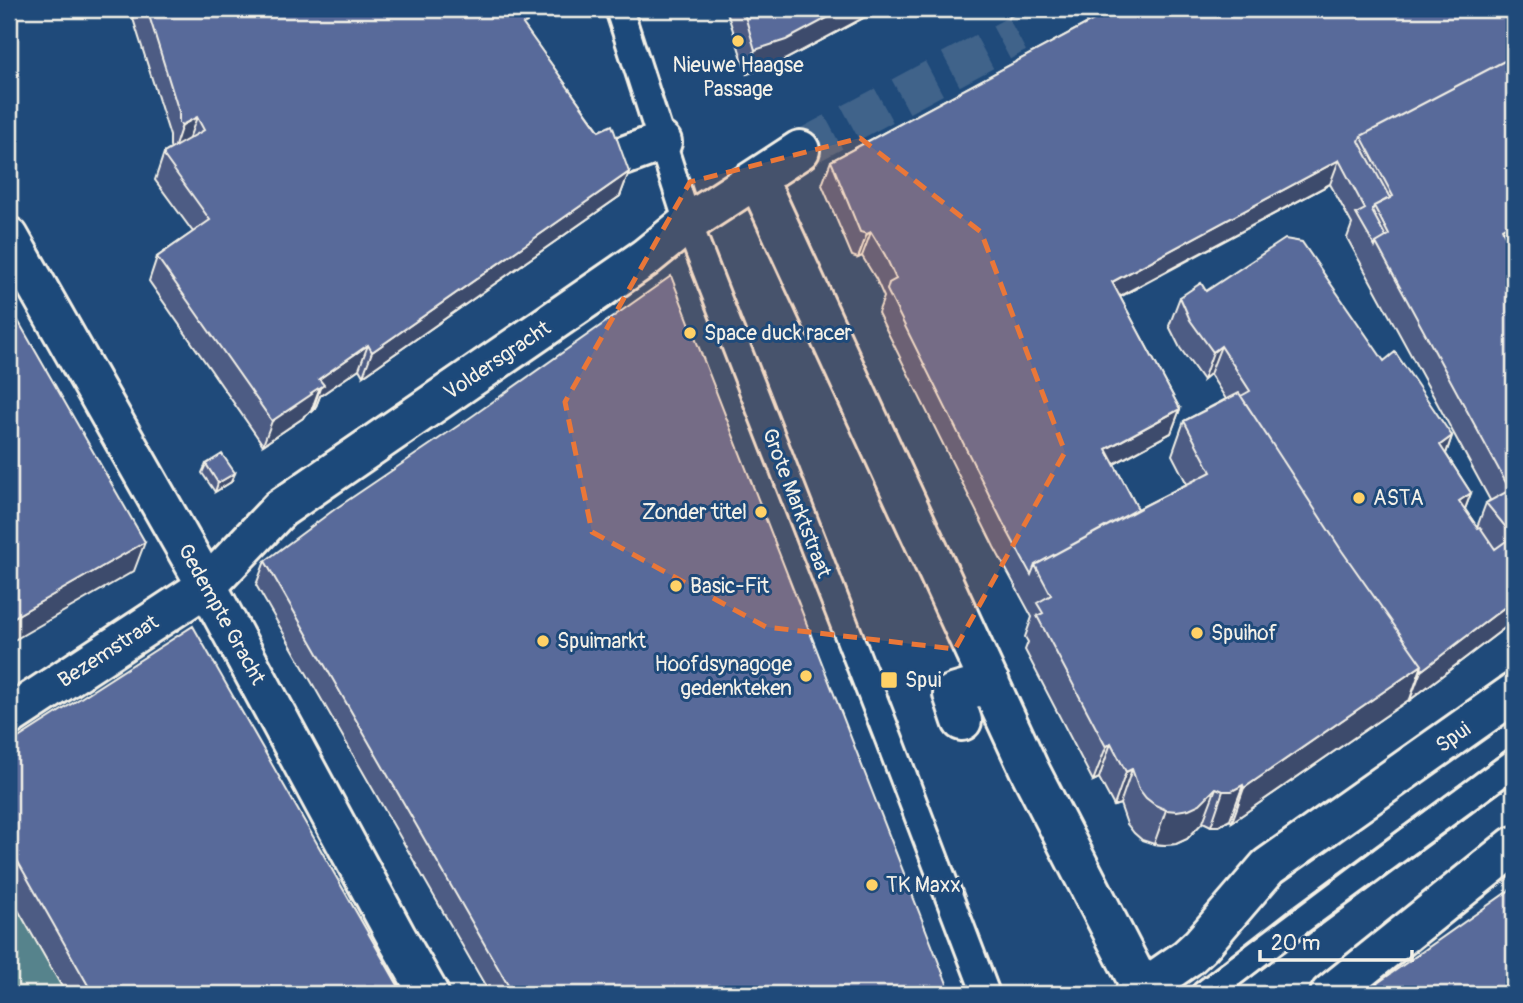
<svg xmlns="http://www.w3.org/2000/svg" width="1523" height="1003" font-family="Pangolin,sans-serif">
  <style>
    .green { fill: #56838c; stroke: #a5baba; stroke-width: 2 }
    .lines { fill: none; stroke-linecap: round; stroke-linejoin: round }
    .pedestrian-tunnel { stroke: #3f638a; stroke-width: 38; stroke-dasharray: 38 19; stroke-linecap: butt }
    .service-casing { stroke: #f4f1e8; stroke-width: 32 }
    .pedestrian-casing { stroke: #f4f1e8; stroke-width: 44 }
    .minor-casing { stroke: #f4f1e8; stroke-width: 44 }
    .service { stroke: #1f4a7a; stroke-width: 26 }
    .pedestrian { stroke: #1f4a7a; stroke-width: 38 }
    .minor { stroke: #1f4a7a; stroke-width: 38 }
    .tram { stroke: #f4f1e8; stroke-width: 2 }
    .wall { fill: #4d5c84; stroke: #f4f1e8; stroke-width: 2; fill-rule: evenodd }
    .shaded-wall { fill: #3e4b6c; stroke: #f4f1e8; stroke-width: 2 }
    .building { fill: #596b9a; stroke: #f4f1e8; stroke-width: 2 }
    .marked { fill: #ea7738; fill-opacity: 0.2; stroke: #ea7738; stroke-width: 5; stroke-dasharray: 14 9; stroke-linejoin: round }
    .poi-dot { fill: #ffd166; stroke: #1f4a7a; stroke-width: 2.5 }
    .labels { text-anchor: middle; stroke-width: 6; stroke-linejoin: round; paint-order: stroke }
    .poi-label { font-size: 21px; fill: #f4f1e8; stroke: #1f4a7a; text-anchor: start }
    .street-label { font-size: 21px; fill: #f4f1e8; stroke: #1f4a7a }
  </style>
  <rect width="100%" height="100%" fill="#1f4a7a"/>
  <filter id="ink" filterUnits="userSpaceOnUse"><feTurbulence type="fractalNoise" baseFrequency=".0143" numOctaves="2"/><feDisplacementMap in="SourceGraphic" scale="14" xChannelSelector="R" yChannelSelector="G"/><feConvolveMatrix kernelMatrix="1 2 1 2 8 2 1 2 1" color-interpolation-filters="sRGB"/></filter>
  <g filter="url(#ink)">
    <path class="green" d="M9,880L71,994H9Z"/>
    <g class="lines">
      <path class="pedestrian-tunnel" d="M800,150L1017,34"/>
      <defs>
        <path id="service" d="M619,9L688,223L889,739L986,994
          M1205,994L1298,922L1514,763"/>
        <path id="pedestrian" d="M618,158L662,142
          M757,178L1029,769L1142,989
          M9,716L207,586L280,509L645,258L688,223L800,150
          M962,721L953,694L990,683
          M1135,994L1187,958L1201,945L1268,867L1514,693
          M1330,994L1514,846"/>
        <path id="minor" d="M9,237L207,586L397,938L429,994"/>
      </defs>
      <use href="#service" class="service-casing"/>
      <use href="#pedestrian" class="pedestrian-casing"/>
      <use href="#minor" class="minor-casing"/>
      <use href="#service" class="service"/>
      <use href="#pedestrian" class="pedestrian"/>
      <use href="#minor" class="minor"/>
      <path class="tram" d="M1181,994L1514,744
        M1228,994L1514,782"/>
    </g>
    <path class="wall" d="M130,9H500L525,28L629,172L620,196L363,376L359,369L320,396L315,409L312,412L311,411L304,416L303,418L263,445L149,281L157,257L193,232L155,180L164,153L172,148L170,147V136Z
      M726,9H880L777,64L747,74Z
      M1005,9H1024L1009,17Z
      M1080,9H1514V618L1511,623L1410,700V699L1232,822L1230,820L1219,826H1211L1203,822L1187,839L1176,844L1165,845L1154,844L1142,840L1134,833L1127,824L1120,804L1114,806L1099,778L1093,781L1025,650L1028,642L1025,637L1032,617L994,547L878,313L884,297L876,279L862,256L858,258L852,256L822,185L831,161L1088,23ZM1330,184L1352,224L1347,238L1490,500L1486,503L1477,527L1465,509L1471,493L1446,454L1452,436L1384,361L1206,291L1180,297L1169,326L1180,348L1203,380L1210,374L1226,399L1184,421L1172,455L1187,484L1138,509L1114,464L1171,433L1180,409L1120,297Z
      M206,464L235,473L231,482L215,492L202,473Z
      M265,561L951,994H490L256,585Z
      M9,744L403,994H66L9,894Z"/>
    <path class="shaded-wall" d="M844,9H880L777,64L747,74L755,50Z
      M1012,9H1024L1009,17Z
      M197,117L188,141L174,149L182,125Z
      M1339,160L1330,184L1103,305L1112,282Z
      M629,172L620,196L363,376L372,352Z
      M1514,222V245L1502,229Z
      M871,232L862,256L858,258L867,234Z
      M368,345L359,369L320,396L315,409L312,412L320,388V387L311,411L304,416L303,418L263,445L272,421L319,379Z
      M1221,346L1210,374L1203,380L1213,352Z
      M1180,409L1171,433L1097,473L1106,449Z
      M1452,436L1442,465L1440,445Z
      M235,473L231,482L215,492L218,483Z
      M1471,493L1460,522L1459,501Z
      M145,542L134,571L9,643V620Z
      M1514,600V618L1511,623L1410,700L1421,671Z
      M1422,665L1410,699L1232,822L1244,788Z
      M1111,743L1099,778L1093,781L1106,747Z
      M1132,769L1120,804L1114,806L1126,772Z
      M1243,785L1230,820L1219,826H1211L1223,791Z
      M1216,788L1203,822L1187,839L1176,844L1165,845L1154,844L1166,810Z"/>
    <path class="building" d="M147,9H500L520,11L527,22L523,24L599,131L612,125L629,172L372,352L368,345L319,379L324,385L320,388V387L311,393L312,394L272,421L157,257L210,220L164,156V153L204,130L197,117L182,125L179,123V112Z
      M743,9H844L786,40L755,50Z
      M1089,9H1114L1095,19Z
      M1114,9H1514V56L1361,136L1359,141L1390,198L1374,206L1372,211L1386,237L1376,243L1375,247L1356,214L1365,209L1339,160L1112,282L1180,409L1106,449L1138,509L1035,565L1031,575L1003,523L887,290L889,283L896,279L885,255L871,232L867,234L860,232L831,161Z
      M1514,56V222L1502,229L1514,252V600L1421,671L1422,665L1342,551L1241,396L1250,391L1221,346L1213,352L1190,320L1180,297L1201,283L1206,291L1285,239L1302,242L1384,361L1395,352L1452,436L1440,445L1471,493L1459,501L1478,528L1480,527L1495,549L1513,536L1486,503L1510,490L1376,243L1389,235L1374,206L1393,196L1361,136Z
      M1514,226V252L1503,232Z
      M671,276L951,994H513L265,561L335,509L471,417Z
      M9,305L145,542L9,620Z
      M1239,393L1342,551L1422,665L1244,788L1243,785L1232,791H1223L1216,788L1200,804L1189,809L1177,811L1166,810L1155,805L1146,798L1139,789L1132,769L1126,772L1111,743L1106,747L1037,616L1043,613L1037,603L1051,595L1035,565L1146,505L1211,472L1184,421Z
      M222,454L235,473L218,483L206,464Z
      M193,626L403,994H93L9,846V744Z
      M1514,887V994H1362Z"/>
  </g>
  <path class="marked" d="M860,138L981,232L1065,452L955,649L766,627L592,532L565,402L690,182Z"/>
  <g class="poi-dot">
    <circle cx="738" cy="41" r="7"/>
    <circle cx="690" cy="333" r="7"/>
    <circle cx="1359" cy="498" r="7"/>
    <circle cx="761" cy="512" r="7"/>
    <circle cx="676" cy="586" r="7"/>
    <circle cx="1197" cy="633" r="7"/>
    <circle cx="543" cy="641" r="7"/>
    <circle cx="806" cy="676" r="7"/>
    <rect x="880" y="671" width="18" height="18" rx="3.5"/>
    <circle cx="872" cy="885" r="7"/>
  </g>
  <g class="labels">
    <g class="poi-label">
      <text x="738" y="72" text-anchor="middle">Nieuwe Haagse<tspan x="738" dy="24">Passage</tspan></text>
      <text x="704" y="340">Space duck racer</text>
      <text x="1373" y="505">ASTA</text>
      <text x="747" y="519" text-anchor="end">Zonder titel</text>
      <text x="690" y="593">Basic-Fit</text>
      <text x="1211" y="640">Spuihof</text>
      <text x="557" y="648">Spuimarkt</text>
      <text x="792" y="671" text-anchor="end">Hoofdsynagoge<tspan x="792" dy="24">gedenkteken</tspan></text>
      <text x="905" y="687">Spui</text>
      <text x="886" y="892">TK Maxx</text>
    </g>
    <g class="street-label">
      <text transform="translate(497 360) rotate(-34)" y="7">Voldersgracht</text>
      <text transform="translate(797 503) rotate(69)" y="7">Grote Marktstraat</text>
      <text transform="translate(222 614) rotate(61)" y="7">Gedempte Gracht</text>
      <text transform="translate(108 651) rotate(-33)" y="7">Bezemstraat</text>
      <text transform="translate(1453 737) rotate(-35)" y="7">Spui</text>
    </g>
  </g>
  <rect width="1523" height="1003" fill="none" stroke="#1f4a7a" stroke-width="35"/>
  <rect x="18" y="18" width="1488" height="968" fill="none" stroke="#f4f1e8" stroke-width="2.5" filter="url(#ink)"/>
  <path d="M1260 950v10h152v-10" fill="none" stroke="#f4f1e8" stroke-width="3.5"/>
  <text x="1271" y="950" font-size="21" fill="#f4f1e8" stroke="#1f4a7a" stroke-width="5" paint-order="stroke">20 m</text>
</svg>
